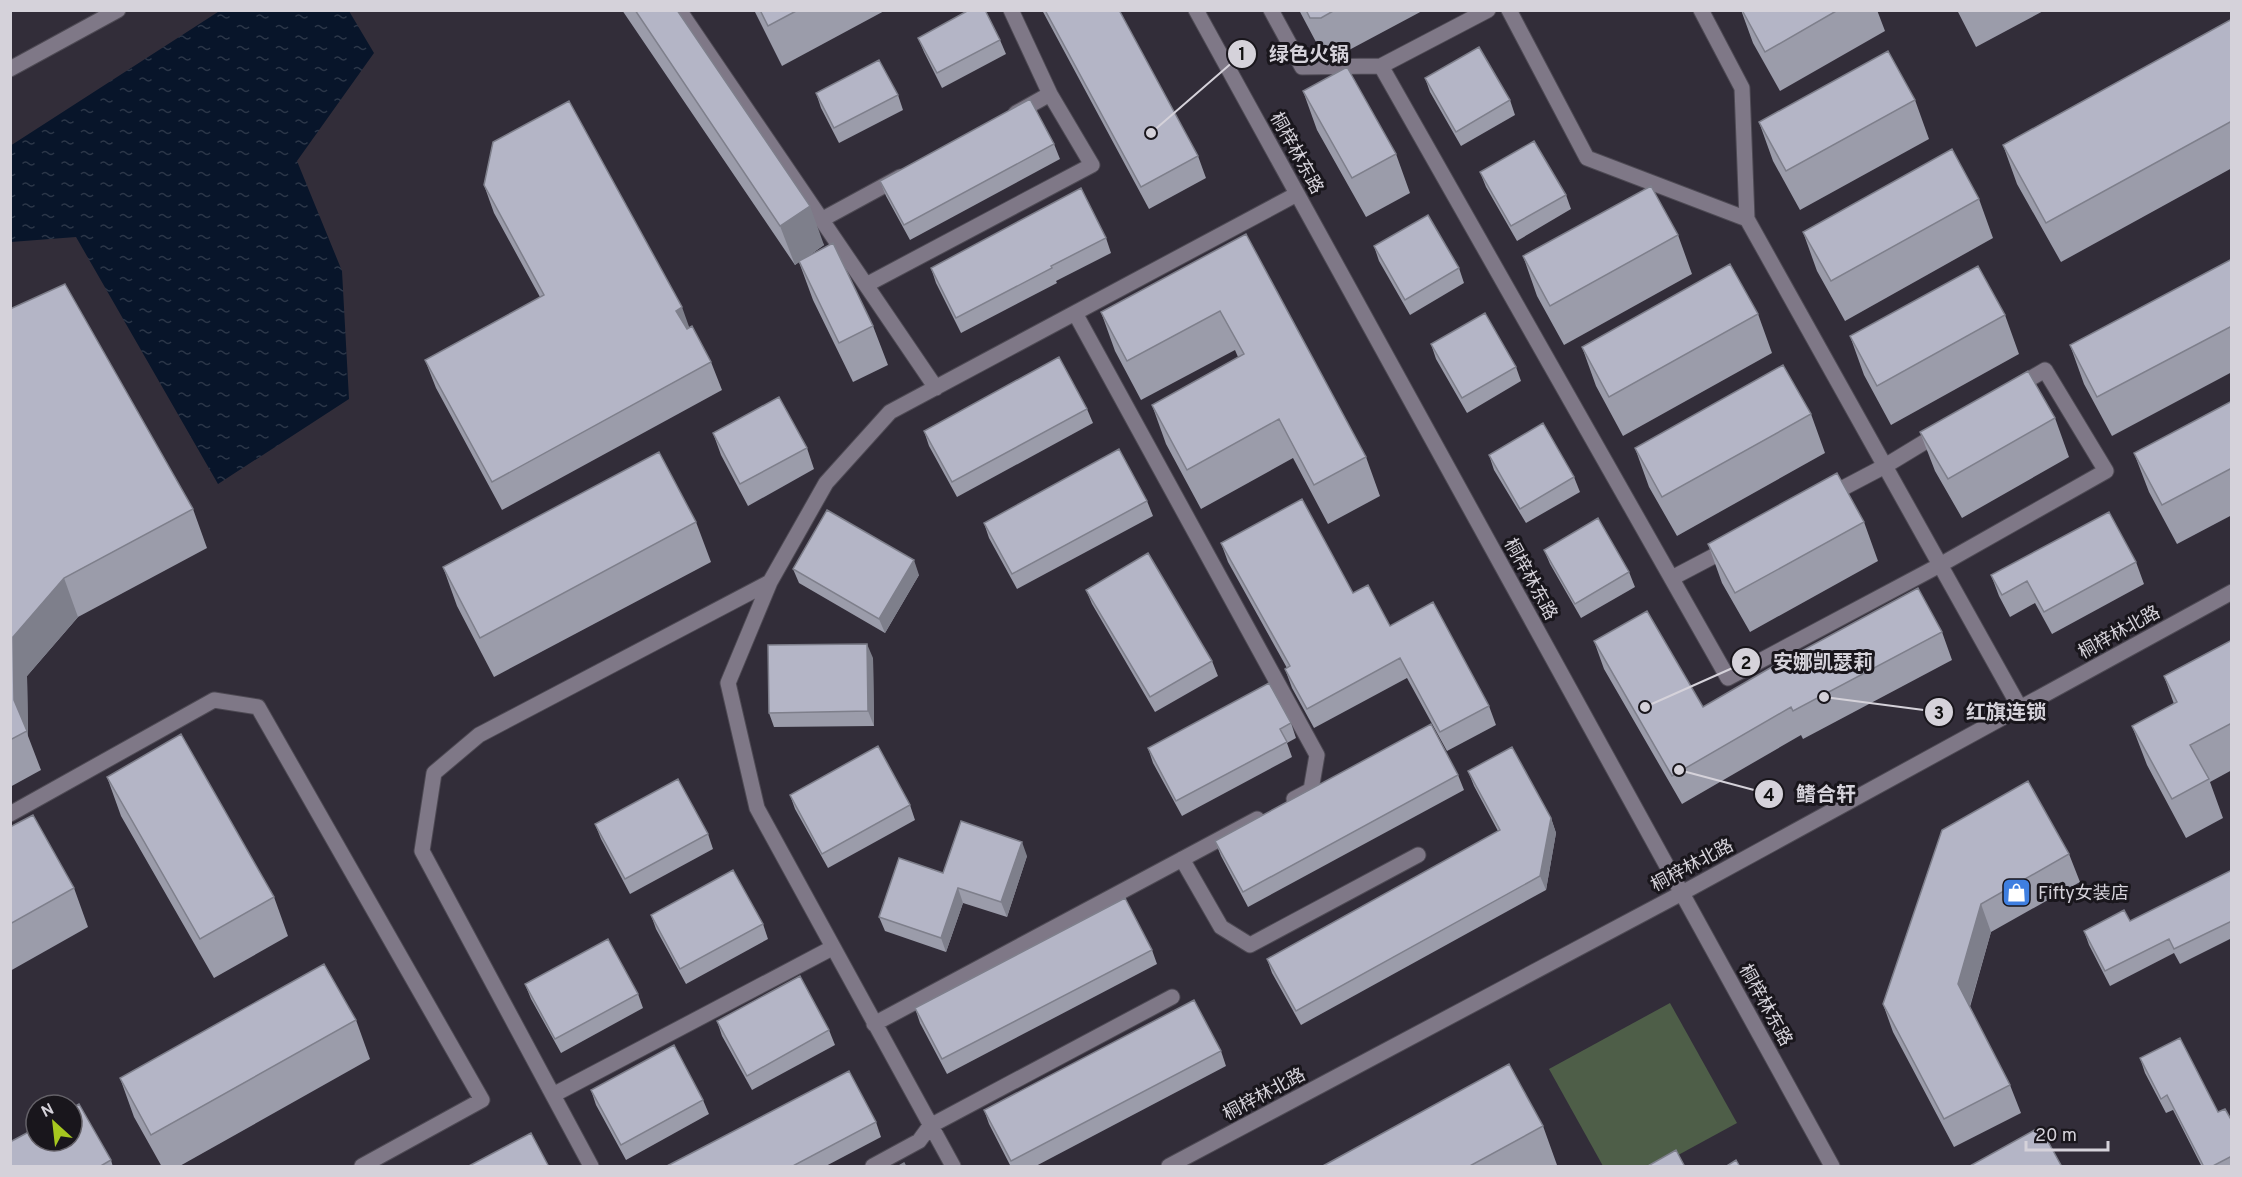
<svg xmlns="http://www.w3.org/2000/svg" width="2242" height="1177" font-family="Overpass,'Noto Sans SC',sans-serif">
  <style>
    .park { fill: #4e5e48 }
    .water { fill: url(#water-ripples) }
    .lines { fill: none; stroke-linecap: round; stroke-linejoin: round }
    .minor-casing { stroke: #4e4a54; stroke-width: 17 }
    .minor { stroke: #7f7887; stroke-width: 15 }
    .wall { fill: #9b9caa }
    .shaded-wall { fill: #7e7f8b }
    .building { fill: #b4b5c6; stroke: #7e7f8b; stroke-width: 1.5 }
    .labels { text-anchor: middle; stroke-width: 6; stroke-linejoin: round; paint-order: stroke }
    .street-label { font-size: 18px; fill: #d5d2da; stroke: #19161c }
    .poi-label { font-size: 18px; fill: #d5d2da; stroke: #19161c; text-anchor: start }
    .leader { fill: none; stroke: #d5d2da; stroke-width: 2 }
    .callout-dot { fill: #d5d2da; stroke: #19161c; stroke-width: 2 }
    .mark-label { font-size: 18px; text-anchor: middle; font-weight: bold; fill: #111 }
    .callout-label { font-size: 20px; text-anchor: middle; font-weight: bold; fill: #d5d2da; stroke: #19161c; stroke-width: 6; stroke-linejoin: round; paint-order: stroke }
  </style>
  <defs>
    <pattern id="water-ripples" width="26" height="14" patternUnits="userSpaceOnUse" patternTransform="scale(1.5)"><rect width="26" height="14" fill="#08152a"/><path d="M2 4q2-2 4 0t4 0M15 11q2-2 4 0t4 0" fill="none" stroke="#2b3648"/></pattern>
  </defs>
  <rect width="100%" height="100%" fill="#322d39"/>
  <path class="park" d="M1670,1003L1737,1123L1658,1166H1603L1549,1069Z"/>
  <path class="water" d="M221,10L349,11L374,53L297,161L342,271L349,399L218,484L76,237L11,242L10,146Z"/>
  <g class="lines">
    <defs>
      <path id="minor" d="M679,10L936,388
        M1011,10L1050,94
        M1196,10L1832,1166
        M1271,10L1302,67L1381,66L1488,10
        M1509,10L1587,158L1747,219
        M1701,10L1742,88L1747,219L2020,708
        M1381,66L1728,678L1940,565L2106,471L2045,370L2016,387
        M10,69L118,10
        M821,220L900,177
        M866,285L1092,165L1050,94L1016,113
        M1075,313L1317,755L1311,790L1294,799
        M1826,497L1885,466L1941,432
        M1672,578L1731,547
        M10,814L214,700L258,707L482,1100L362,1166
        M1182,859L1221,927L1250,945L1418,855
        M874,1024L1257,819
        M553,1095L832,948
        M591,1166L422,851L434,773L479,735L770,582
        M873,1166L919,1141L930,1126L1172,997
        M953,1166L757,808L728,683L770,582L826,483L890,412L1297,194
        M1169,1166L1682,893L2232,592"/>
    </defs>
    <use href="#minor" class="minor-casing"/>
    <use href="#minor" class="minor"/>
  </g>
  <path class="wall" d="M622,10H677L824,245L807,257L873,326L888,365L853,382L813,300L799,262L795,265Z
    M754,10H886L782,66Z
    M1042,10H1119L1198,156L1206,178L1149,209Z
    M1299,10H1424L1336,57H1324Z
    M1741,10H1877L1885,31L1780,91L1753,43Z
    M1957,10H2045L1976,47Z
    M2232,19V168L2061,262L2017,184L2003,145Z
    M918,38L1000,40L1006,54L942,88L924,52Z
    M1425,78L1510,100L1515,115L1461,146L1430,92Z
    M1303,91L1396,154L1410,193L1366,217L1317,130Z
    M816,93L898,95L903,110L839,143L821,108Z
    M1915,100L1929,139L1800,210L1773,161L1759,122Z
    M1054,144L1060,159L910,240L886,196L880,181Z
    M1480,172L1566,195L1571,209L1517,241L1486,187Z
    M484,185L689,328L711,362L722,390L502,510L436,388L425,360L540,297L494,213Z
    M1979,199L1993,238L1845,321L1817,271L1803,232Z
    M1246,234L1366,457L1380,496L1328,524L1293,458L1201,509L1166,444L1152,405L1238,357L1235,350L1141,400L1115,351L1101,312Z
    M1678,235L1692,274L1564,345L1537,296L1523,256Z
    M1106,238L1111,253L1056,281L1057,283L961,333L936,283L931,268Z
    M1374,246L1459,268L1464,283L1410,315L1379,261Z
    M2232,259V372L2112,436L2084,384L2070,345Z
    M10,309L193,509L207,548L78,617L27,676L28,736L41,770L10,787Z
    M1758,314L1772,353L1623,436L1596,386L1582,347Z
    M2005,315L2019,354L1891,425L1864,375L1850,336Z
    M1431,344L1516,367L1521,381L1467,413L1436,359Z
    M2232,401V515L2177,544L2149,492L2134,453Z
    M1087,409L1093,423L957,497L929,446L924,431Z
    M1811,414L1825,453L1677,536L1649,487L1635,448Z
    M2055,418L2069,457L1962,518L1935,471L1920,432Z
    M713,433L807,448L814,469L748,506L721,455Z
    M1489,455L1574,477L1580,492L1526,523L1494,470Z
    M1147,501L1153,516L1017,589L989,538L984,523Z
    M696,522L711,562L494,677L457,606L443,567Z
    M1864,522L1878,561L1750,632L1722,583L1708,544Z
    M1221,543L1353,593L1390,626L1489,706L1496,725L1447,751L1407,678L1314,728L1292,688L1285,669L1287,668L1228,562Z
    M1544,550L1629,572L1635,587L1581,618L1550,564Z
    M2136,562L2144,584L2052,634L2035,603L2010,617L1999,596L1991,575Z
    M793,569L919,575L885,633L799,583Z
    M1086,590L1212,661L1218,676L1155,712L1092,604Z
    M1942,632L1952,660L1803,739L1801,735L1682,804L1604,669L1594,641L1703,707Z
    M2232,640V770L2210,782L2223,818L2186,838L2147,765L2132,726L2174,704L2164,676Z
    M873,658L874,726L774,727L769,713Z
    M1291,723L1296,738L1287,743L1292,757L1182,816L1153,763L1148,748Z
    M1468,771L1551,818L1556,833L1546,890L1301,1025L1272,973L1267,959L1498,831L1474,786Z
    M1458,775L1464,790L1248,907L1221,856L1215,841Z
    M107,777L274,897L288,936L214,978L121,816Z
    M790,795L910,805L915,820L828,868L795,809Z
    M595,824L708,834L713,849L630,894L601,839Z
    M10,827L74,888L88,927L10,971Z
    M1942,830L2069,854L2080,882L1991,932L1970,1007L2010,1085L2021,1113L1954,1147L1893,1032L1883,1004Z
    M1027,856L1007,917L963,903L946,952L885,931L879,917L943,873Z
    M2232,870V938L2180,964L2174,953L2110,986L2089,945L2084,931L2130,921Z
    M651,915L763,924L768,939L686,984L656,929Z
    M1152,950L1157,964L947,1074L920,1023L915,1008Z
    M525,984L638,994L643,1008L561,1053L531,999Z
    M356,1020L370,1059L178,1167H162L134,1117L120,1078Z
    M717,1021L829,1030L835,1045L752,1090L722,1036Z
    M1221,1051L1226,1066L1034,1167H1011L989,1124L984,1110Z
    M2140,1058L2232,1121V1167H2202L2173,1110L2166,1113L2145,1073Z
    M591,1090L703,1100L709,1114L626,1160L596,1105Z
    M876,1122L881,1137L824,1167H665Z
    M1543,1126L1557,1165L1555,1167H1321Z
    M111,1160L113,1167H10Z"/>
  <path class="shaded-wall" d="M810,206L824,245L795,265L780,226Z
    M682,307L692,335L687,339L676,311Z
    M914,560L919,575L885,633L879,619Z
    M64,578L78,617L27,676L28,736L14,700L13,637Z
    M867,644L873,658L874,726L868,711Z
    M1551,818L1556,833L1546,890L1540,876Z
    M1022,842L1027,856L1007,917L1001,902Z
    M958,888L963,903L946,952L941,938Z
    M1981,904L1991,932L1968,1012L1958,984Z"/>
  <path class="building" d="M635,10H677L810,206L780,226Z
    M760,10H798L768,26Z
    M969,10H985L1000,40L937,73L918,38Z
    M1045,10H1119L1198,156L1141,187Z
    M1306,10H1335L1321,18H1310Z
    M1742,10H1838L1765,52Z
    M2232,19V121L2046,223L2003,145Z
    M1479,47L1510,100L1456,132L1425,78Z
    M1888,51L1915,100L1786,171L1759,122Z
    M879,60L898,95L834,128L816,93Z
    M1347,67L1396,154L1352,178L1303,91Z
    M1030,99L1054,144L904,225L880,181Z
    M569,101L682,307L676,311L687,329L692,326L711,362L492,482L425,360L544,295L484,185L493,142Z
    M1534,141L1566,195L1511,226L1480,172Z
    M1952,149L1979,199L1831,281L1803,232Z
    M1651,186L1678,235L1550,306L1523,256Z
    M1081,188L1106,238L1051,266L1052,268L956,318L931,268Z
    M1428,215L1459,268L1405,300L1374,246Z
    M1246,234L1366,457L1314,485L1279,419L1187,470L1152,405L1244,354L1220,311L1127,361L1101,312Z
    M833,243L873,326L839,343L799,261Z
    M2232,259V326L2097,397L2070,345Z
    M1730,264L1758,314L1609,397L1582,347Z
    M1978,266L2005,315L1877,386L1850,336Z
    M65,284L193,509L64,578L13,637L14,700L27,731L10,740V309Z
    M1485,313L1516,367L1462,398L1431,344Z
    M1059,357L1087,409L952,482L924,431Z
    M1783,365L1811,414L1662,497L1635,448Z
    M2028,371L2055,418L1948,479L1920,432Z
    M779,397L807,448L740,484L713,433Z
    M2232,401V468L2162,505L2134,453Z
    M1543,423L1574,477L1520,509L1489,455Z
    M1119,449L1147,501L1012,574L984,523Z
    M659,452L696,522L480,638L443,567Z
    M1837,473L1864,522L1735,593L1708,544Z
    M1302,499L1353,593L1368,585L1390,626L1433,602L1489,706L1440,732L1400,658L1307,709L1285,669L1290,666L1221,543Z
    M827,510L914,560L879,619L793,569Z
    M2109,512L2136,562L2044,612L2027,581L2002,595L1991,575Z
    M1598,518L1629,572L1575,604L1544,550Z
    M1148,553L1212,661L1150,697L1086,590Z
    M1918,588L1942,632L1793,711L1791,707L1672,776L1594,641L1647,611L1703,707L1770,668Z
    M2232,640V723L2190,745L2209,779L2172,799L2132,726L2177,702L2164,676Z
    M867,644L868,711L769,713L768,645Z
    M1269,683L1291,723L1280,729L1287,742L1176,801L1148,748Z
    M1431,724L1458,775L1243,892L1215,841Z
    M181,734L274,897L200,939L107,777Z
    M878,746L910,805L822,854L790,795Z
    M1512,747L1551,818L1540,876L1296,1011L1267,959L1500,830L1468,771Z
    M678,779L708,834L625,879L595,824Z
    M2028,781L2069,854L1981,904L1958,984L2010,1085L1944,1119L1883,1004L1942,830Z
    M33,815L74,888L10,924V827Z
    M961,821L1022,842L1001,902L958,888L941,938L879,917L899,858L943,873Z
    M733,870L763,924L680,969L651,915Z
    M2232,870V921L2174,949L2169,939L2105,971L2084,931L2124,910L2130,921Z
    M1125,898L1152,950L942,1059L915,1008Z
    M608,939L638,994L555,1039L525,984Z
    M324,964L356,1020L151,1135L120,1078Z
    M800,976L829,1030L747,1076L717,1021Z
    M1194,1000L1221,1051L1011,1161L984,1110Z
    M2180,1038L2218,1112L2225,1109L2232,1121V1156L2211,1167H2204L2167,1095L2161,1099L2140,1058Z
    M674,1045L703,1100L621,1145L591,1090Z
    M1509,1064L1543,1126L1468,1167H1321Z
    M849,1071L876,1122L791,1167H665Z
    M79,1104L111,1160L99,1167H10V1142L36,1128V1141H72V1108Z
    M2040,1127L2062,1167H1968Z
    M531,1133L549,1167H467Z
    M1676,1150L1685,1167H1646Z
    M1736,1160L1740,1167H1725Z
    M904,1163L906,1167H897Z"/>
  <defs>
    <symbol id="shop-square" viewBox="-11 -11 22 22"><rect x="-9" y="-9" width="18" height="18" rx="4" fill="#3f7fe0" stroke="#19161c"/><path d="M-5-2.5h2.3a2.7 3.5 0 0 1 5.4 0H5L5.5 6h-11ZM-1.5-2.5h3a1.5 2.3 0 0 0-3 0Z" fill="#fff"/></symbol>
  </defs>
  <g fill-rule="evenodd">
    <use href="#shop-square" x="2000" y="876" width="33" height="33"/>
  </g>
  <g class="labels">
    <g class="street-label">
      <text transform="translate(1297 153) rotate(61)" y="6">桐梓林东路</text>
      <text transform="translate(1531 579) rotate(61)" y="6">桐梓林东路</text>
      <text transform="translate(2119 632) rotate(-29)" y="6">桐梓林北路</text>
      <text transform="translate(1692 865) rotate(-28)" y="6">桐梓林北路</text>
      <text transform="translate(1766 1005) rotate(61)" y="6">桐梓林东路</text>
      <text transform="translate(1264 1094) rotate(-28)" y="6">桐梓林北路</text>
    </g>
    <g class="poi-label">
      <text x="2038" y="899">Fifty女装店</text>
    </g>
  </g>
  <path class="leader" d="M1151 133L1242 54M1645 707L1746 662M1824 697L1939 712M1679 770L1769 794"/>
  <g class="callout-dot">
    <circle cx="1151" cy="133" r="6"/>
    <circle cx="1645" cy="707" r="6"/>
    <circle cx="1824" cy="697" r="6"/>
    <circle cx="1679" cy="770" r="6"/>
    <circle cx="1242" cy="54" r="15"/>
    <circle cx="1746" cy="662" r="15"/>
    <circle cx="1939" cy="712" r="15"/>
    <circle cx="1769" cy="794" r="15"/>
  </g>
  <g class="mark-label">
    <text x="1242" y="60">1</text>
    <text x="1746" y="669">2</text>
    <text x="1939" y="719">3</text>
    <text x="1769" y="801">4</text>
  </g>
  <g class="callout-label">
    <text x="1309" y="61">绿色火锅</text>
    <text x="1823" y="669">安娜凯瑟莉</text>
    <text x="2006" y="719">红旗连锁</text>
    <text x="1826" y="801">鳍合轩</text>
  </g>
  <rect width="2242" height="1177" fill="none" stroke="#d5d2da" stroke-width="24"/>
  <g transform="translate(54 1123) rotate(333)"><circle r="28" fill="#19161c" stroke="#646168" stroke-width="1.5"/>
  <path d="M0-4.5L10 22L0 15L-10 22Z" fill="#a7c81f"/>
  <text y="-9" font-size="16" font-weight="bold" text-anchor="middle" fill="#d5d2da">N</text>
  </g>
  <path d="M2026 1141v9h82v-9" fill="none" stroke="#d5d2da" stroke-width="3"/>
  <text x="2035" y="1141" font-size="18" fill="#d5d2da" stroke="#19161c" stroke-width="4.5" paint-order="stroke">20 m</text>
</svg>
